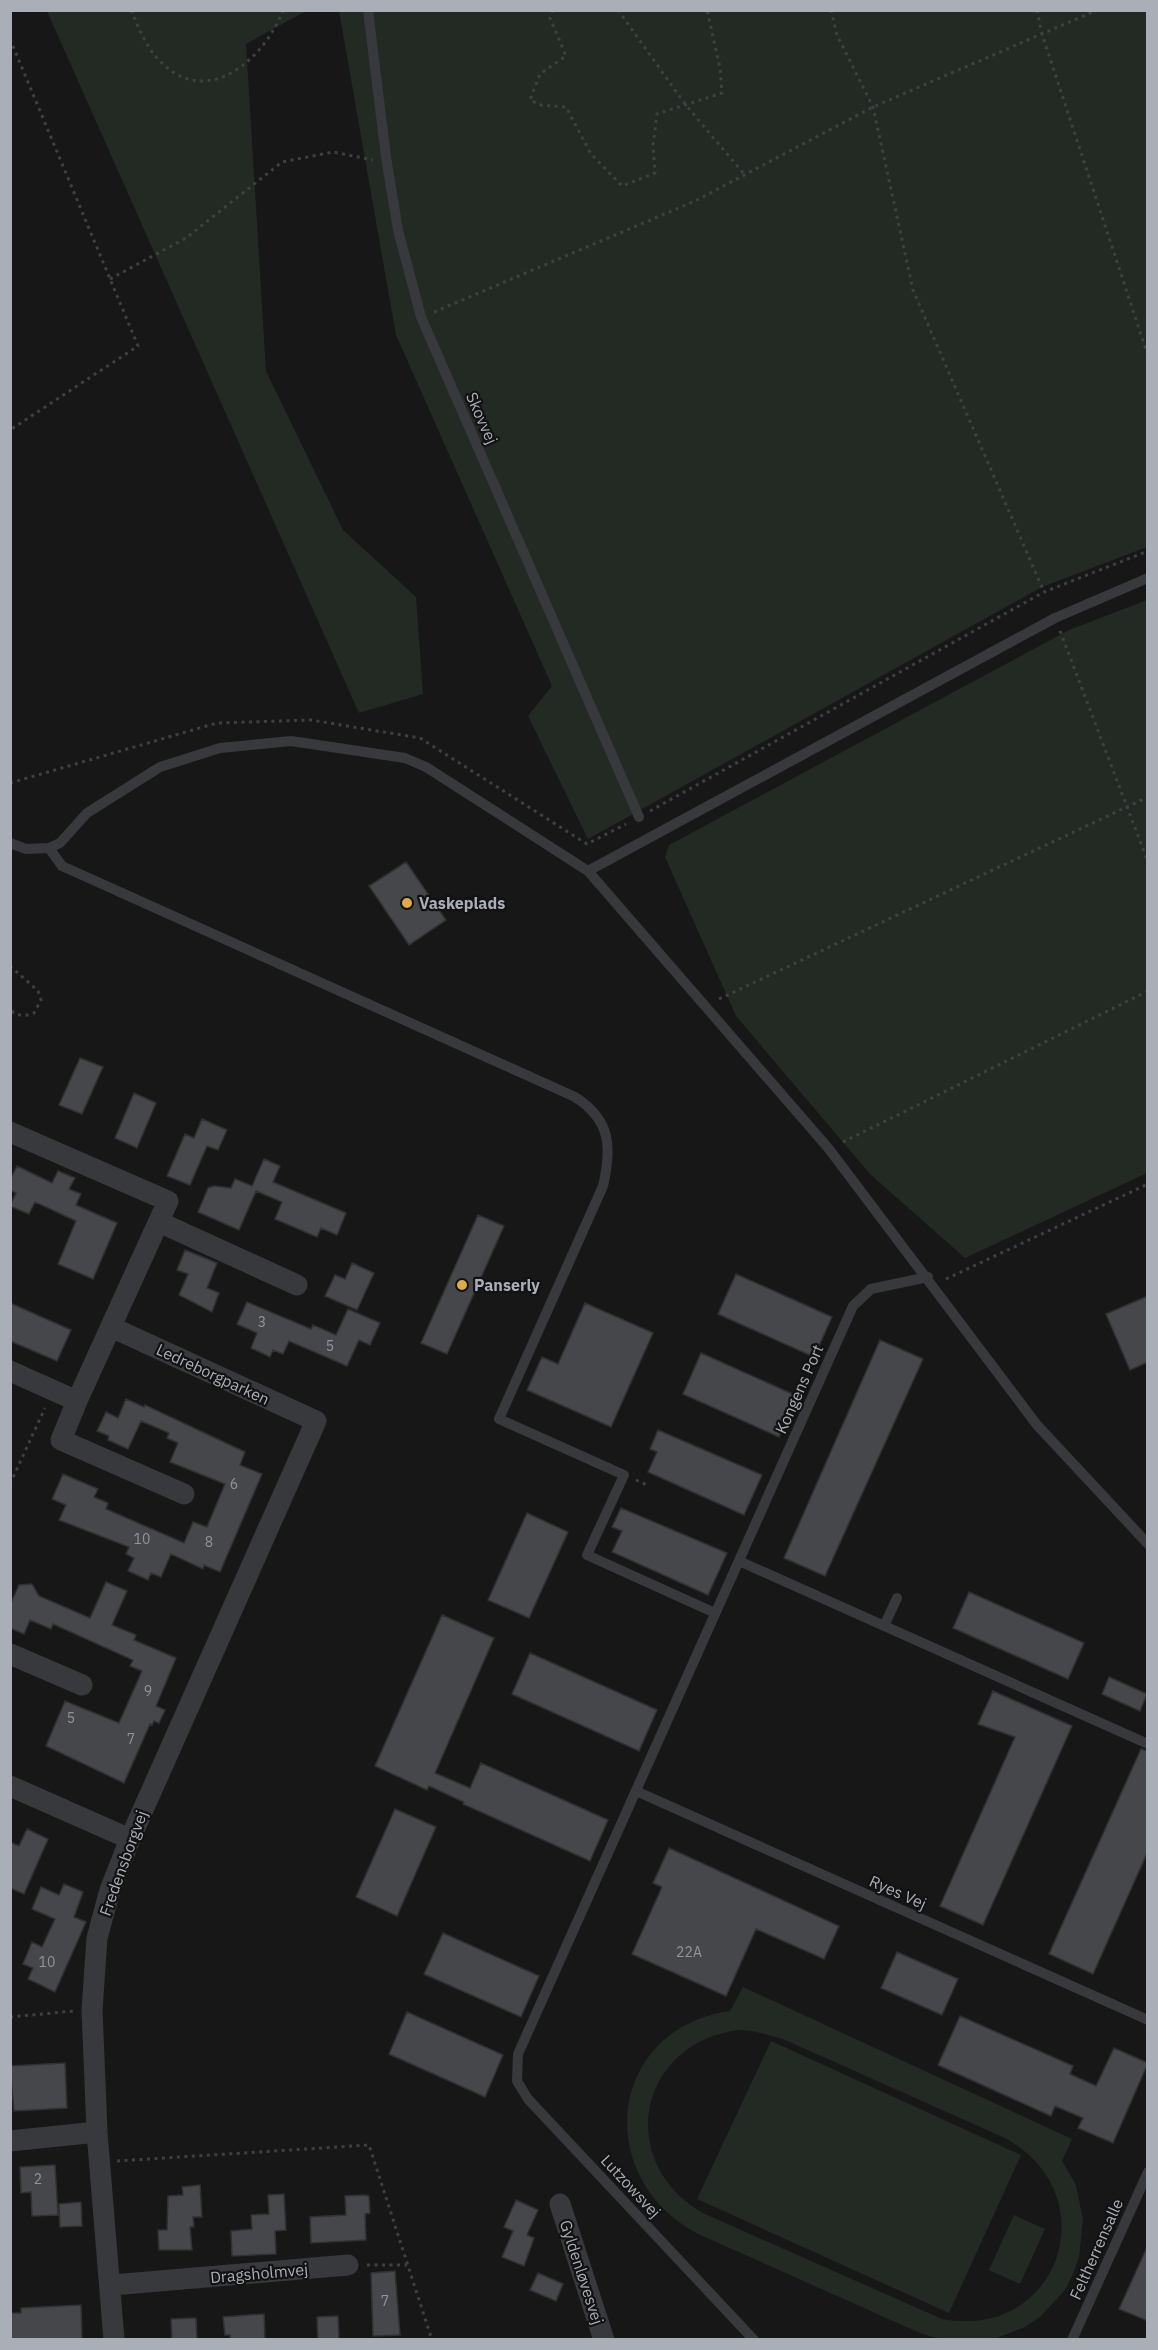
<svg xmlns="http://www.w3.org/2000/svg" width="1158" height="2350" font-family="'IBM Plex Sans',sans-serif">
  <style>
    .green { fill: #232a24; fill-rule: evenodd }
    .building { fill: #46474b; stroke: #313134; stroke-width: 1.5 }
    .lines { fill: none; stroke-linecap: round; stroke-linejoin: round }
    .path { stroke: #3e4044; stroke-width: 3; stroke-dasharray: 3 4.5; stroke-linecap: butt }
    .service { stroke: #38393d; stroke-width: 10 }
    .minor { stroke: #38393d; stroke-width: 21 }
    .poi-dot { fill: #e0aa47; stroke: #121213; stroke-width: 2 }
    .labels { text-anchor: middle; stroke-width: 4.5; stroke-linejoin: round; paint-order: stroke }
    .number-label { font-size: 14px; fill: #91949c }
    .street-label { font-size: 16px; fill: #aaaeb7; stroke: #121213 }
    .poi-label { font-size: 16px; font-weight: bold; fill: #aaaeb7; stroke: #121213; text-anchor: start }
  </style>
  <rect width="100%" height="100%" fill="#171718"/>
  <path class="green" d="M47,11H306L246,44L266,371L343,530L416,597L423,694L359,713Z
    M339,11H1147V547L1042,587L588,839L528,716L552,686L396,335Z
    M1147,600V1173L965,1258L870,1174L736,1016L665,857L669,845L1069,630Z
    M743,1987L1072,2139L1062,2161L1076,2185L1083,2220L1079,2257L1073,2274L1065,2290L1040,2317L1025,2327L994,2339H940L920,2333L696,2233C591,2175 609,2028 730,2011ZM738,2030L753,2031L783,2039L1005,2138C1109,2195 1059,2341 942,2319L705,2214C615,2165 636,2044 738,2030Z
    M771,2041L1021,2155L949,2313L697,2199Z
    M1014,2215L1045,2229L1020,2284L989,2270Z"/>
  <path class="building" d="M406,862L446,920L409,945L369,886Z
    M80,1058L103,1067L82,1114L59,1105Z
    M134,1093L156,1103L137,1148L115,1138Z
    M202,1119L227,1130L218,1150L207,1146L190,1185L167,1176L185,1134L194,1138Z
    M264,1159L280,1166L273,1182L346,1213L337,1235L321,1228L317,1237L275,1219L282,1202L256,1191L239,1230L198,1212L208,1188L214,1186L231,1188L235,1179L252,1186Z
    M17,1166L52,1183L58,1171L75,1178L69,1189L81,1194L76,1205L117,1223L93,1279L58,1264L76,1221L35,1202L29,1214L10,1206L16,1193L10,1190V1180Z
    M478,1215L504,1226L447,1354L421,1343Z
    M185,1250L217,1263L207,1288L219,1293L212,1312L179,1295L188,1274L177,1270Z
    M352,1263L374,1273L357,1310L325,1296L335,1275L345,1279Z
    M736,1274L832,1317L814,1357L718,1314Z
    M1148,1296V1362L1130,1370L1106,1314Z
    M247,1302L311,1329L313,1325L336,1335L348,1309L380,1323L370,1345L359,1340L347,1366L289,1341L283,1354L273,1350L270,1357L251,1348L257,1333L237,1324Z
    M10,1303L71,1330L57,1361L10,1341Z
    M585,1303L653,1333L611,1427L527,1390L542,1357L558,1364Z
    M880,1340L923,1359L825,1576L784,1558Z
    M701,1353L797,1396L779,1437L683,1394Z
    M126,1399L144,1407L145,1405L245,1452L240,1465L262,1474L220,1572L204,1565L203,1569L171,1554L161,1577L151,1573L148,1580L128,1571L134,1558L126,1554L129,1547L59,1520L66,1505L52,1499L63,1474L98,1489L94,1497L108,1503L106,1509L184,1543L193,1522L207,1527L225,1484L170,1462L178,1443L167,1438L169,1433L141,1421L128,1449L108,1440L109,1436L97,1431L106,1412L118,1418Z
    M658,1430L762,1475L744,1515L648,1472L657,1452L650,1449Z
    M621,1508L727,1553L708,1595L612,1552L622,1531L612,1527Z
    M527,1513L568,1532L529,1618L488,1600Z
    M106,1582L127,1591L112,1625L136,1635L134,1640L176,1658L156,1706L165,1710L159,1723L154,1721L152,1725L150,1724L124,1783L46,1746L65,1701L119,1723L142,1671L130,1666L133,1660L53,1624L51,1629L30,1620L24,1634L10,1628V1605L19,1585L32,1584L39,1596L90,1618Z
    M969,1592L1084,1643L1068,1679L953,1628Z
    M442,1615L494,1638L435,1773L470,1788L481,1763L608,1820L590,1861L463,1804L464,1802L429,1786L427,1790L375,1766Z
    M530,1653L657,1710L639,1751L512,1694Z
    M1109,1677L1147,1694L1140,1711L1102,1694Z
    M993,1691L1072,1726L983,1925L940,1906L1015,1737L978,1724Z
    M1141,1749L1148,1751V1851L1093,1974L1049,1954Z
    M395,1809L436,1827L397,1916L356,1897Z
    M27,1829L48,1839L24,1894L10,1888V1842L19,1846Z
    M669,1848L839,1926L824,1959L756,1929L726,1996L632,1954L662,1887L653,1883Z
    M64,1884L83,1892L74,1917L86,1922L55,1992L28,1979L33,1968L23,1964L32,1942L42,1947L55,1919L32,1909L41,1887L59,1895Z
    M443,1933L539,1976L521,2017L424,1974Z
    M897,1952L958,1979L942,2015L881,1988Z
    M407,2012L503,2055L485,2097L389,2054Z
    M960,2016L1073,2066L1070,2074L1096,2086L1114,2048L1148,2063L1113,2143L1078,2128L1083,2118L1055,2106L1051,2116L938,2065Z
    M65,2063L67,2108L14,2111L10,2066Z
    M55,2165L58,2215L32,2216L31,2192L21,2193L20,2167Z
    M200,2185L202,2217H193L194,2227H190L192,2250H159L158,2230H167L168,2196L183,2195L182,2187Z
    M284,2194L286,2230L275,2231L276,2254L232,2256L231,2231L252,2229L251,2215L269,2214L268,2195Z
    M364,2195L369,2196L370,2213L365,2214L366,2240L311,2243L310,2217L346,2215L345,2196Z
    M516,2200L538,2210L527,2235L534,2238L524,2266L502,2257L513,2231L504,2227Z
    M81,2202L82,2226L60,2227L59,2204Z
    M1148,2245V2321L1119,2309Z
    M395,2271L400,2335L373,2336L371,2273Z
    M538,2273L563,2284L556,2301L530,2290Z
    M81,2305L82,2340H10V2313H21V2308Z
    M264,2314L265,2340H230V2335H225L223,2317Z
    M338,2316L339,2340H318L317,2317Z
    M196,2318L197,2340H172L171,2319Z"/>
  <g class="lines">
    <path class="path" d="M131,10C140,31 147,50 164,65C211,108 266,56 283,10
      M553,10L550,18L566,56L540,74L530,100L541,105L566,107L591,154L622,186L655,173L653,145L657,114L722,93L720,68L707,10
      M618,10L685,104L744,174
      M831,10L837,35L873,107L913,290L1044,592
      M1037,10L1042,34L1148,356
      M10,39L138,346L10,430
      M110,279L186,238L282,162L333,152L373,160
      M434,312L695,201L873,107L1097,10
      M1060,631L1148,862
      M10,783L217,723L311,720L420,738L587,844L626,824
      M650,811L1044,592L1148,551
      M10,966L38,991L41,1000L34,1013C26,1016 18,1017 10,1010
      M719,999L1148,797
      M843,1142L1148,991
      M946,1279L1148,1184
      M636,1480L647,1485
      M10,1484L45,1408
      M10,2017L74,2011
      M117,2161L369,2145L432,2340
      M367,2265H407"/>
    <path class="service" d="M368,10L386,157L398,230L421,317L639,817
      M10,843L26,849L49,848L60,843L87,813L160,767L220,748L291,741L405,758L426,767L588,871L829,1149L1037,1425L1148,1544
      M49,848L62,866L575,1097C611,1120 612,1147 603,1186L499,1419L624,1475L587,1555L715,1613
      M588,871L1055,618L1148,578
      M739,1561L1148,1744
      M884,1626L897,1598
      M636,1791L1148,2020
      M754,2340L528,2099L517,2081L518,2054L853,1306L871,1289L928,1277
      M1072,2340L1148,2172"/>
    <path class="minor" d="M10,1132L168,1201L77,1401L10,1371
      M159,1222L297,1285
      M111,1327L316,1421L130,1839L110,1890L97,1938L92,2010L97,2132L114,2340
      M77,1401L61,1440L184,1494
      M10,1654L82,1685
      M10,1786L130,1839
      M10,2141L97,2132
      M560,2204L604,2340
      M112,2285L348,2265"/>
  </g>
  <g class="poi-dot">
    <circle cx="407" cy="903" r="6"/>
    <circle cx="462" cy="1285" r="6"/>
  </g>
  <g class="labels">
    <g class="number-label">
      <text x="262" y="1327">3</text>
      <text x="330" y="1351">5</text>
      <text x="234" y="1489">6</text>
      <text x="142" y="1544">10</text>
      <text x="209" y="1547">8</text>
      <text x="148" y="1696">9</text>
      <text x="71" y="1723">5</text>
      <text x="131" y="1744">7</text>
      <text x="689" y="1957">22A</text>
      <text x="47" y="1967">10</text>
      <text x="38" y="2184">2</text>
      <text x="385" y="2306">7</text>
    </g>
    <g class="street-label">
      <text transform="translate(482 418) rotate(66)" y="6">Skovvej</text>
      <text transform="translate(213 1374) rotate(25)" y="6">Ledreborgparken</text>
      <text transform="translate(799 1389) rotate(-66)" y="6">Kongens Port</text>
      <text transform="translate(123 1863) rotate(-70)" y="6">Fredensborgvej</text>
      <text transform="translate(898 1892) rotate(24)" y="6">Ryes Vej</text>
      <text transform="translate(631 2186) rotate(47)" y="6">Lutzowsvej</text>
      <text transform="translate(1096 2249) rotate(-66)" y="6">Feltherrensalle</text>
      <text transform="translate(582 2272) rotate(72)" y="6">Gyldenløvesvej</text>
      <text transform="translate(259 2273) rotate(-5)" y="6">Dragsholmvej</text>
    </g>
    <g class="poi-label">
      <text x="419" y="909">Vaskeplads</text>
      <text x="474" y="1291">Panserly</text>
    </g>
  </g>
  <rect width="1158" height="2350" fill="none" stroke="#aaaeb7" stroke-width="24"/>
</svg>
